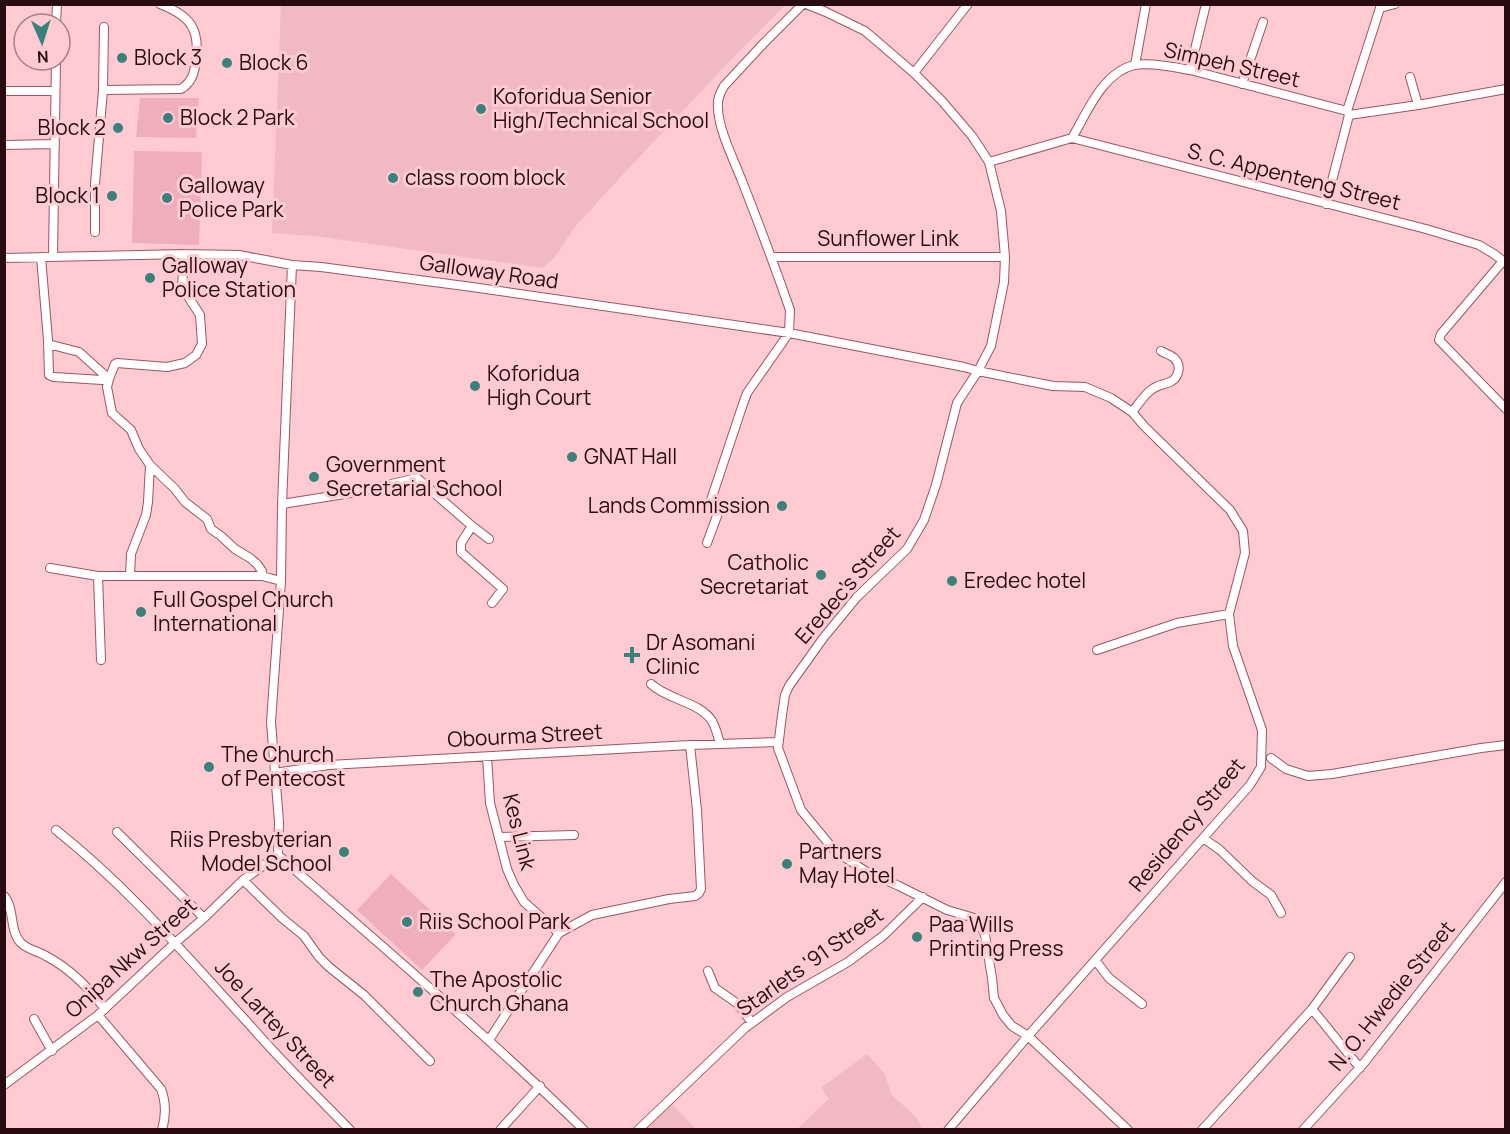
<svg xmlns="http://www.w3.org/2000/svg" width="1510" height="1134" font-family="Manrope,sans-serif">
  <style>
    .built { fill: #f1b9c2 }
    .grass { fill: #efaeb9 }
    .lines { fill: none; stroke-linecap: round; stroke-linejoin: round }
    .minor-casing { stroke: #9e5463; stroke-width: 10 }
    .minor { stroke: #fff; stroke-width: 8 }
    .poi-dot { fill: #39817b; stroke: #ffcbd3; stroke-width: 2 }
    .labels { text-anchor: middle; stroke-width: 6; stroke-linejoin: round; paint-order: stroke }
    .poi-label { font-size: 21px; fill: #290b12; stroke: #ffcbd3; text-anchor: start }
    .street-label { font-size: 21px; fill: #290b12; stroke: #ffcbd3 }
  </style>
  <rect width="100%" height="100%" fill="#ffcbd3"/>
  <path class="built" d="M281,5V4L785,5L731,60L627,170L575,227L554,258L543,268L314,236L272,233Z
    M867,1054L884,1073L892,1095L916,1117L923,1129H797L829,1099L821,1088Z
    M671,1103L696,1129L644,1130Z"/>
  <path class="grass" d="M140,98H199L196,138L136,137Z
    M134,151L202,152L199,245L132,243Z
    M391,874L456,934L422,970L357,910Z"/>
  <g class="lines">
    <defs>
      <path id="minor" d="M806,4L826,12L865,31L914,73L942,101L972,136L989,162L1001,211L1005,257L1004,282L991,346L978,371L957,403L936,485L924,520L907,549L857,597L824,637L789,686L785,695L782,715L778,748L801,810L834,850L865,871L899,886L947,910L971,917L977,920L981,925L985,935L992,978L994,998L1003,1015L1012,1026L1028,1036L1128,1130
        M1380,8L1395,4
        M56,24L57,4
        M1135,65L1146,4
        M1190,70L1206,4
        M914,73L968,4
        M1410,77L1418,105
        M1242,84L1263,22
        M103,90L181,89C192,82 194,74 196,61C200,29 191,16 160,4
        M4,91H55
        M1349,115L1418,105L1506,89
        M1072,138L1426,229L1479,245L1494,254L1503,261L1441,334L1439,340L1506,409
        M1072,138C1087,113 1102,73 1134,65C1150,62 1175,67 1190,70L1347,111
        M4,145L55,144
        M989,162L1072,138
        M1326,204L1349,115L1347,111L1380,8V4
        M95,232V184L103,90L104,27
        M41,257L48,340L49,375L54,377L102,380L109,379L115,364L117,363L167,367L185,363L196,355L202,344L200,315L182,287L184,254
        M53,257L56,60
        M772,257H1005
        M4,258L184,254L239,255L292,265L321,267L472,287L789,333L964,367L978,371L1053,386L1085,387L1111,398L1132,412L1145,427L1230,510L1243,531L1245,553L1229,614L1233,646L1262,730L1261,767L1250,785L1028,1036L948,1130
        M48,344L79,352L109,379L107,387L112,413L131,430L139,449L150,465L175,489L185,502L207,519L211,529L221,536L235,549L250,558L257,564L262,571V576
        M1132,412C1138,405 1144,395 1151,390C1157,385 1163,385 1170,382C1179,378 1182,365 1174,358C1171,355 1164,353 1161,351
        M282,504L357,492L417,478L472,526L489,539
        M472,526L461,543V552L503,589L492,603
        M707,543L717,516L711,500L743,404L747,393L789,333L790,310C775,267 759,224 742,181C734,160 718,129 718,107C717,99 720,93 724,86L764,43L803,4
        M50,568L98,576H262L281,581
        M98,576L101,660
        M130,576L131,554L146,515L148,502L150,465
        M1097,650L1177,623L1229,614
        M651,684C668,700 700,702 712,721C716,728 718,736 720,744
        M487,757L490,803L507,869L514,885L524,902L559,933
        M1271,758L1286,769L1308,776L1332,774L1481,748L1506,745
        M274,773L329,765L690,745L778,742
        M56,830C128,887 187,957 249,1024C281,1061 316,1095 350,1130
        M117,832L204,918
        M499,837L574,835
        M1203,838L1220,850L1252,881L1271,895L1281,913
        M278,855L279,822L271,722L281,581L282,504L292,265
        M278,855C381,946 486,1034 584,1130
        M243,880L282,918L304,936L319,957L329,967L364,995L430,1061
        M4,896C15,908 9,931 21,943C28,950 38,951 46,956C69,968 89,988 105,1009
        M1095,960L1109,978L1142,1004
        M708,971L715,988L738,1004L752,1023
        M1312,1009L1360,1068
        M98,1015L161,1089C166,1102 166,1116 162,1130
        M34,1019L52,1051
        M489,1040L559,933L592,915L669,899L695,896L699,893L701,889L697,810L690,745
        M4,1085L98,1015L175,943L204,918L243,880L278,855
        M500,1130L540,1086
        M638,1130L745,1028L787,997L848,962L883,936L923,897
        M1202,1130L1312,1009L1350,957
        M1303,1130L1364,1063L1506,882"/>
    </defs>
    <use href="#minor" class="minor-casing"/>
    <use href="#minor" class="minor"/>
  </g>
  <g class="poi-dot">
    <circle cx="122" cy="58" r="6"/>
    <circle cx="227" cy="63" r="6"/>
    <circle cx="481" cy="109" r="6"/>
    <circle cx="168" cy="118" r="6"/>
    <circle cx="118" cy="128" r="6"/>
    <circle cx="393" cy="178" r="6"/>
    <circle cx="112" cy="196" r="6"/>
    <circle cx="167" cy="198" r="6"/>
    <circle cx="150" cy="278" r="6"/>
    <circle cx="475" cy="386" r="6"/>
    <circle cx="572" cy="457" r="6"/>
    <circle cx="314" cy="477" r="6"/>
    <circle cx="782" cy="506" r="6"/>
    <circle cx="821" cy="575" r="6"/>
    <circle cx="952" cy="581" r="6"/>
    <circle cx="141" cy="612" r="6"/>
    <path d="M629 646h6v6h6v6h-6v6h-6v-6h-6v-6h6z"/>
    <circle cx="209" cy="767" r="6"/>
    <circle cx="344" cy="852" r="6"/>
    <circle cx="787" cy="864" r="6"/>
    <circle cx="407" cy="922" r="6"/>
    <circle cx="917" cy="937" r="6"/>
    <circle cx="418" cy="992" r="6"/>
  </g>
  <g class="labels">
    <g class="poi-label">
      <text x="134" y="65">Block 3</text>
      <text x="239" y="70">Block 6</text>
      <text x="493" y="104">Koforidua Senior<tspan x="493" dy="24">High/Technical School</tspan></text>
      <text x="180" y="125">Block 2 Park</text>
      <text x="106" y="135" text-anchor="end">Block 2</text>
      <text x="405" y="185">class room block</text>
      <text x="179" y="193">Galloway<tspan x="179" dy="24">Police Park</tspan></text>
      <text x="100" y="203" text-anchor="end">Block 1</text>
      <text x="162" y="273">Galloway<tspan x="162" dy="24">Police Station</tspan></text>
      <text x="487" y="381">Koforidua<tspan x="487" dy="24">High Court</tspan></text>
      <text x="584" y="464">GNAT Hall</text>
      <text x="326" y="472">Government<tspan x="326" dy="24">Secretarial School</tspan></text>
      <text x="770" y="513" text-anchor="end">Lands Commission</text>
      <text x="809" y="570" text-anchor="end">Catholic<tspan x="809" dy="24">Secretariat</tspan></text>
      <text x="964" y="588">Eredec hotel</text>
      <text x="153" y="607">Full Gospel Church<tspan x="153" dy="24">International</tspan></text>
      <text x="646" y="650">Dr Asomani<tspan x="646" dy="24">Clinic</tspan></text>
      <text x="221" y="762">The Church<tspan x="221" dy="24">of Pentecost</tspan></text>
      <text x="332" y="847" text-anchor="end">Riis Presbyterian<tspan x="332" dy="24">Model School</tspan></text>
      <text x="799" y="859">Partners<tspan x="799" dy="24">May Hotel</tspan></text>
      <text x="419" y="929">Riis School Park</text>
      <text x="929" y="932">Paa Wills<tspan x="929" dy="24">Printing Press</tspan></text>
      <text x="430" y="987">The Apostolic<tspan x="430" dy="24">Church Ghana</tspan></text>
    </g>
    <g class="street-label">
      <text transform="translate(1232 65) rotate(13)" y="7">Simpeh Street</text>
      <text transform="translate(1294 177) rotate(14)" y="7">S. C. Appenteng Street</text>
      <text x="888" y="246">Sunflower Link</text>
      <text transform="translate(489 272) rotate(8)" y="7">Galloway Road</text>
      <text transform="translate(848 585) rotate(-49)" y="7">Eredec's Street</text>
      <text transform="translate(525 736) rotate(-3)" y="7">Obourma Street</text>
      <text transform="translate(1187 825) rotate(-50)" y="7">Residency Street</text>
      <text transform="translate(519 832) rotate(76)" y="7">Kes Link</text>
      <text transform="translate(131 958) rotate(-42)" y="7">Onipa Nkw Street</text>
      <text transform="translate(810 962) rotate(-35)" y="7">Starlets '91 Street</text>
      <text transform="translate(1392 996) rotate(-51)" y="7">N. O. Hwedie Street</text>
      <text transform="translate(275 1024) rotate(47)" y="7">Joe Lartey Street</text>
    </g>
  </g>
  <rect width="1510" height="1134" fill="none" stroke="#290b12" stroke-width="12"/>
  <g transform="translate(42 42) rotate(177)"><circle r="28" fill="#ffcbd3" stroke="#a97e86" stroke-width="1.5"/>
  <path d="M0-4.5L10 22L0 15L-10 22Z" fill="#39817b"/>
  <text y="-9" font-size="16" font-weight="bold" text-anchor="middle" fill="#290b12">N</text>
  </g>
</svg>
